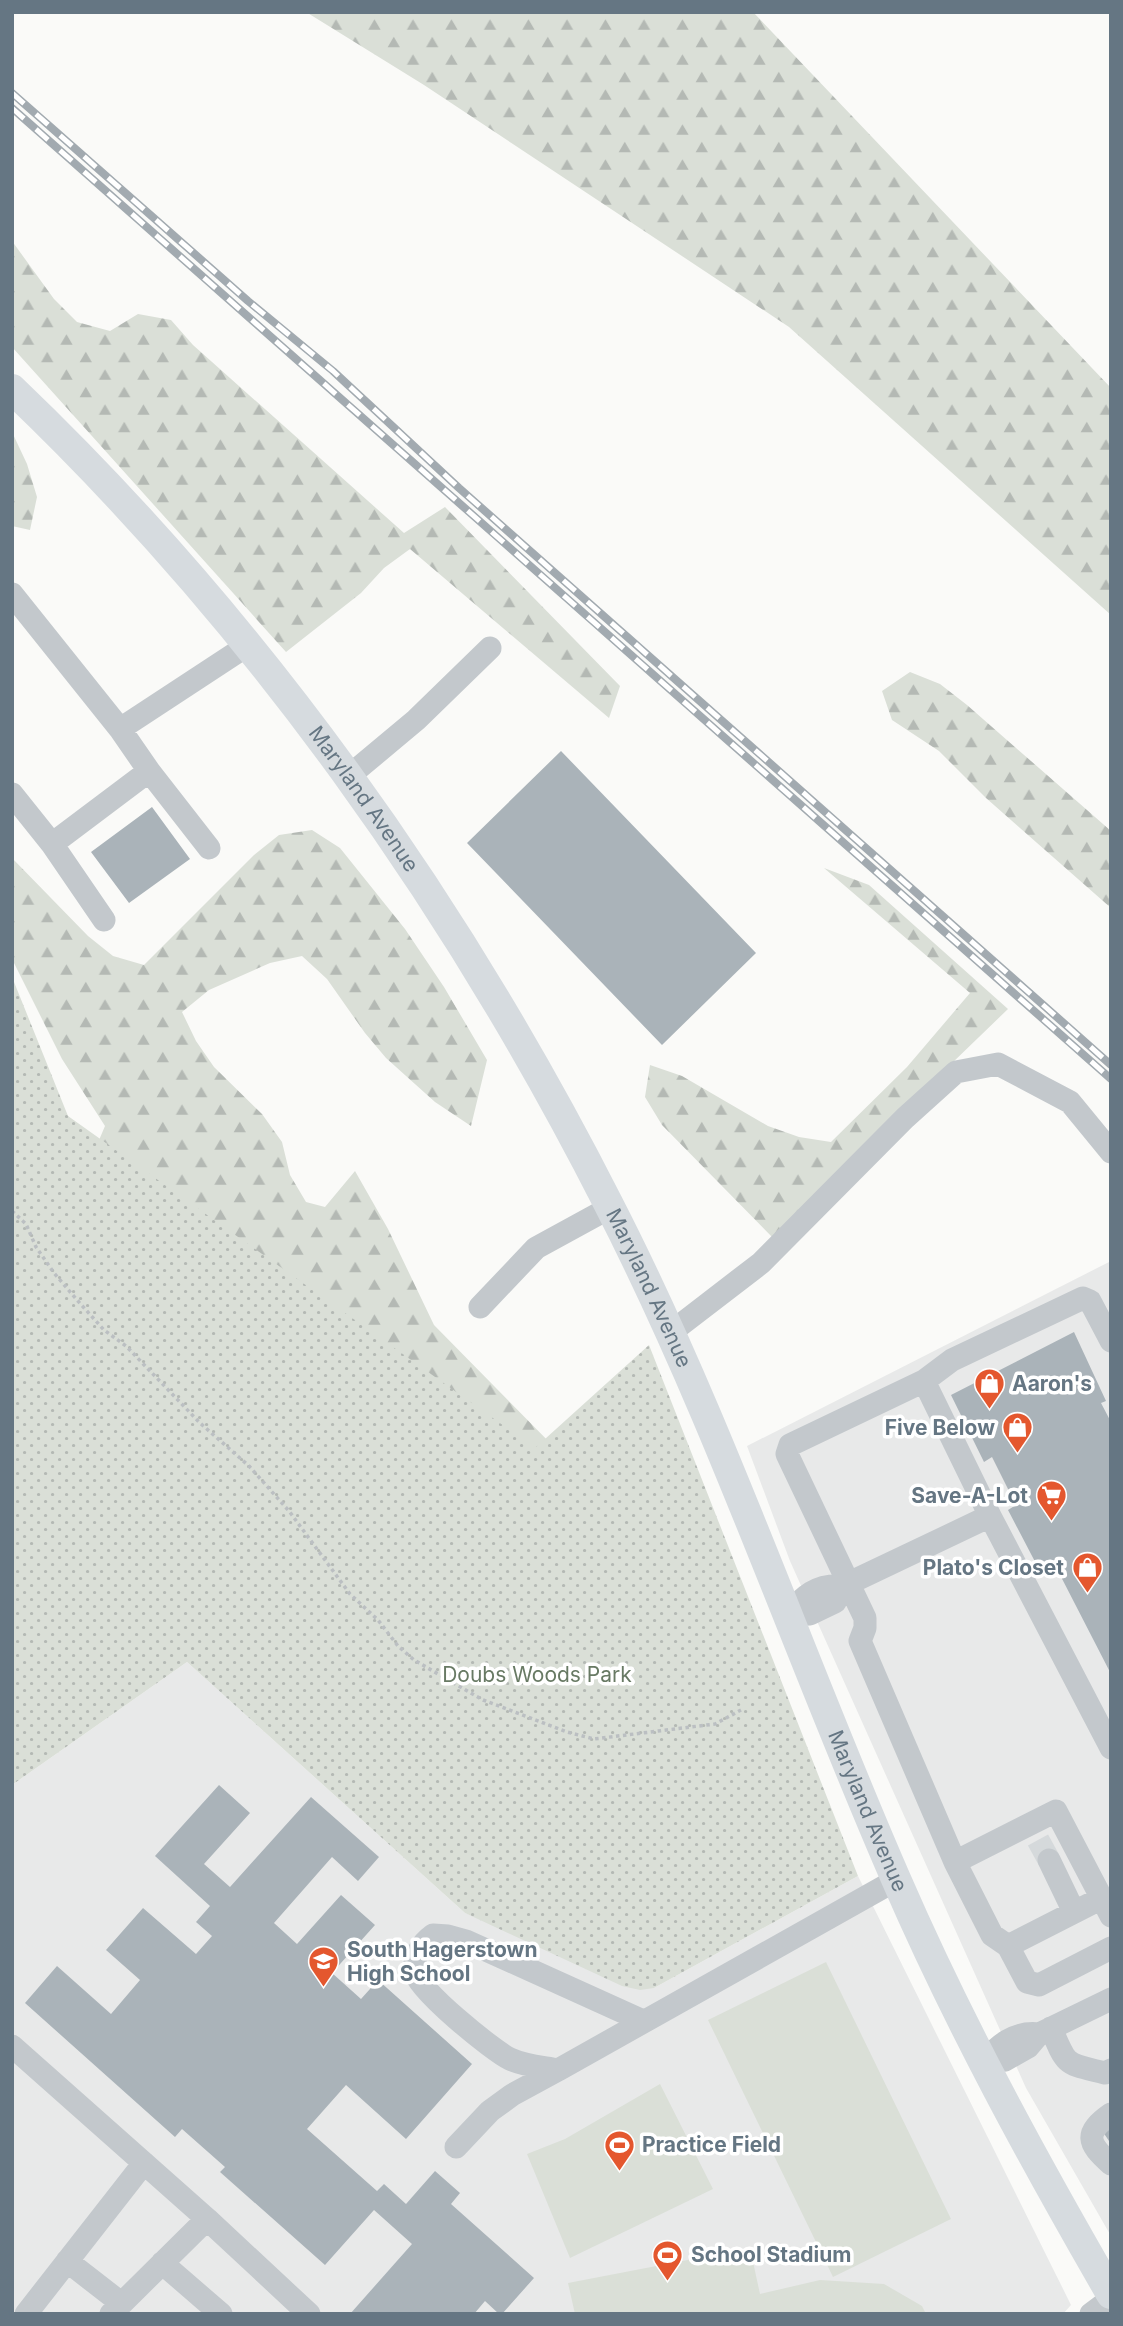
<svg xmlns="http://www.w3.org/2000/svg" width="1123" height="2326" font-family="Inter,sans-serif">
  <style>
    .built { fill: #e8e9e9 }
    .grass { fill: #dadfd7 }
    .forest { fill: url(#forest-firs) }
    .park { fill: url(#park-dots) }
    .building { fill: #aab3b9 }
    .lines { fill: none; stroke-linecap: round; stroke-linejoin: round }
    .minor-tunnel { stroke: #d5d9db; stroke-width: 23; stroke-dasharray: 23 11; stroke-linecap: butt }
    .path { stroke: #bbbfc2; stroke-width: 3.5; stroke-dasharray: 3.5 3.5; stroke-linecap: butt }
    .minor { stroke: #c3c8cc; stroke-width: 23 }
    .major { stroke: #d6dbdf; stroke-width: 30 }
    .rail-casing { stroke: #a2aab0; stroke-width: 8 }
    .rail { stroke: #fff; stroke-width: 5; stroke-dasharray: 16; stroke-linecap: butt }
    .labels { text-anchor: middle; stroke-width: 7; stroke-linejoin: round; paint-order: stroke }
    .street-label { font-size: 21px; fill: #657683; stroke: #fff }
    .poi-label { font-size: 21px; font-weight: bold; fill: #657683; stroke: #fff; text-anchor: start }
    .park-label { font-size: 21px; fill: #687a64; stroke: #fff }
  </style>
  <defs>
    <pattern id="forest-firs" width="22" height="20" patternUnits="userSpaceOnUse" patternTransform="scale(1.75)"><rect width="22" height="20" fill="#dadfd7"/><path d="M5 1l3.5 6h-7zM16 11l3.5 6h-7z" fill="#b4b9b4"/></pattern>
    <pattern id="park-dots" width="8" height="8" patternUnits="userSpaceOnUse" patternTransform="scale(1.75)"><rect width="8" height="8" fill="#dadfd7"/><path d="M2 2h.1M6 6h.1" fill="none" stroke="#b4b9b4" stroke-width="1.8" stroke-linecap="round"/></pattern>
  </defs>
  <rect width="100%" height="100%" fill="#fafaf8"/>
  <path class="built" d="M1111,1261V2236L1026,2088L790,1561L747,1446Z
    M187,1662L465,1913L654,1988L858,1876L1071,2305L1063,2314H12V1785Z"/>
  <path class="grass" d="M826,1962L951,2219L833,2277L708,2020Z
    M660,2084L713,2189L570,2258L527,2154L565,2139Z
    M750,2248L760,2294L820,2280L884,2284L922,2306L926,2314H575L568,2283Z"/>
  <path class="forest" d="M306,12H753L1111,388V615L789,327L424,85Z
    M12,241L54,299L77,322L110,331L138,314L171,320L193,345L404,533L445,507L620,686L609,718L410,549L384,568L361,593L286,652L12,347Z
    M12,432L27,464L37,497L30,530L12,526Z
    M910,672L940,684L967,705L1111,831V908L986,798L939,751L892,720L882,691Z
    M312,830L340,848L405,929L444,987L487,1060L471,1126L435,1102L386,1058L365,1033L327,979L302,956L270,963L209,990L182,1012L196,1041L214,1067L262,1114L282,1142L290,1175L306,1202L325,1207L355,1171L388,1229L434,1325L560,1453L546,1482L91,1159L105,1126L62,1059L12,959V858L88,936L113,956L144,965L254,855L279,835Z
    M824,868L869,885L1008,1009L772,1237L662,1125L645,1097L650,1065L682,1076L768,1126L799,1137L831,1142L907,1067L970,993Z"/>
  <path class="park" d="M12,977L68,1116L535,1448L649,1345L858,1876L654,1988L640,1990L622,1986L465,1913L187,1662L12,1785Z"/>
  <path class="building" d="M561,751L756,953L662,1045L467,843Z
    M152,807L190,859L129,903L91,852Z
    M1074,1332L1106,1401L1101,1403L1111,1422V1674L1057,1569L1043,1577L1008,1510L1016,1505L992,1457L984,1462L951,1395Z
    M219,1785L250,1813L204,1864L230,1887L311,1797L379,1857L358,1881L332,1857L274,1923L297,1944L341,1895L375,1925L332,1973L361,1999L378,1980L472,2064L406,2139L346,2085L307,2129L377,2191L384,2184L406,2204L435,2171L460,2193L451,2204L534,2278L502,2314H499L485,2301L474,2314H350L412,2244L374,2210L325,2265L220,2172L225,2167L182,2129L175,2137L25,2003L57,1966L111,2014L140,1980L106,1950L143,1908L196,1954L212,1936L196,1922L210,1906L155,1856Z
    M1111,2118V2144L1099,2126Z"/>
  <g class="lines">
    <path class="minor-tunnel" d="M1038,1840L1049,1860"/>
    <path class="path" d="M12,1211L26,1224L36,1247L54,1273L77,1300L104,1330L126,1346L200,1423L249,1466L289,1511L350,1594L378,1620L398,1646L414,1660L483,1700L567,1732L594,1739L715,1724L741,1710"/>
    <path class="minor" d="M12,594L120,729L248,645
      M149,771L209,848
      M349,776L416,720L490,648
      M12,794L52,844L104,920
      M52,844L149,771L120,729
      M480,1307L536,1248L611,1207
      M670,1333L761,1263L905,1118L956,1072L998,1064L1070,1102L1111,1152
      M924,1381L952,1360L1083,1298L1090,1301L1111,1341
      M990,1516L924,1381L790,1445L787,1454L865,1618V1628L860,1641L955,1862L992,1935L1008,1946L1102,1898
      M843,1586L835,1602L810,1614L787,1615C804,1596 816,1584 843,1586L990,1516L1111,1748
      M1049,1860L1074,1912
      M955,1862L1056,1811L1111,1916
      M1008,1946L1027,1982L1039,1985L1111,1948
      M643,2021L466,1941L448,1936L433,1935C422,1943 413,1956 415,1972C416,1988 493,2051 510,2059C525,2066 542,2067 558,2070L896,1880
      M1051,2028C1067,2067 1065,2063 1105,2073L1111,2070
      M1039,2034C1015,2031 998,2045 983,2063L1005,2060L1028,2047L1039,2034L1111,1999
      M12,2046L207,2219L309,2314
      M1111,2114C1084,2133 1087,2143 1111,2164
      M456,2147L490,2111L512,2095L558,2070
      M67,2261L121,2303
      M162,2263L221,2314
      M26,2314L144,2163
      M111,2314L207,2219
      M1091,2314L1111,2299"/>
    <path class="major" id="s1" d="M12,389C256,622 455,902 608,1203C720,1421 798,1655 896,1879C958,2022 1033,2159 1111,2294"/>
    <defs>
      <path id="rail" d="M12,93L248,301L333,371L459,488L1111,1065
        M12,108L1111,1079"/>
    </defs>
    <use href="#rail" class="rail-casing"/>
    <use href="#rail" class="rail"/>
  </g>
  <defs>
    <symbol id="shop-pin" viewBox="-11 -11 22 30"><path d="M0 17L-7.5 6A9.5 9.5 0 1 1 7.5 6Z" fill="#e4572e" stroke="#fff"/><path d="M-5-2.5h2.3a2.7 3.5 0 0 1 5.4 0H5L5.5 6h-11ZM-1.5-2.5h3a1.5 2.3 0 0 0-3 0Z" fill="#fff"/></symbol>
    <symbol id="supermarket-pin" viewBox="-11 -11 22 30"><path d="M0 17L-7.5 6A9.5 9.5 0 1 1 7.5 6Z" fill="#e4572e" stroke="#fff"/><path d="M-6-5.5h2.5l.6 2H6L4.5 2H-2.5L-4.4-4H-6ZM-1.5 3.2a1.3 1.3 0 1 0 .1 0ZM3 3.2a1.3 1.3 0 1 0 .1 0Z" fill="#fff"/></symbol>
    <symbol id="school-pin" viewBox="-11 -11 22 30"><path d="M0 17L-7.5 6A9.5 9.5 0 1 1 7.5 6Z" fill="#e4572e" stroke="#fff"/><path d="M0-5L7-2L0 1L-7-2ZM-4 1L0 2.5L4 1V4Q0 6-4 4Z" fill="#fff"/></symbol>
    <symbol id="stadium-pin" viewBox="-11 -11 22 30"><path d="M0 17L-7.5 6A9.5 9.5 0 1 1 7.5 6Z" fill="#e4572e" stroke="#fff"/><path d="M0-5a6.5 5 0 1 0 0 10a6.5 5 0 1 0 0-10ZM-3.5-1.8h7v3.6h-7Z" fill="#fff"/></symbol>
  </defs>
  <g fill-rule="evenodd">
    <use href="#shop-pin" x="972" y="1366" width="35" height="47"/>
    <use href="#shop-pin" x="1000" y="1410" width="35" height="47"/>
    <use href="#supermarket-pin" x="1034" y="1478" width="35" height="47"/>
    <use href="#shop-pin" x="1070" y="1550" width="35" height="47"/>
    <use href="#school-pin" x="306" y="1944" width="35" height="47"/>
    <use href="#stadium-pin" x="602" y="2128" width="35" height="47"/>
    <use href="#stadium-pin" x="650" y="2238" width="35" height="47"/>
  </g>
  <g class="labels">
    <g class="street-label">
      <text dy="7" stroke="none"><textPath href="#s1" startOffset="541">Maryland Avenue</textPath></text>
      <text dy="7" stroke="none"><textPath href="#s1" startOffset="1108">Maryland Avenue</textPath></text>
      <text dy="7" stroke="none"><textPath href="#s1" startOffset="1675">Maryland Avenue</textPath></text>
    </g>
    <g class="poi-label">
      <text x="1012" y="1391">Aaron's</text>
      <text x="995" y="1435" text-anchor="end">Five Below</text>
      <text x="1028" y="1503" text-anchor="end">Save-A-Lot</text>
      <text x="1064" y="1575" text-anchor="end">Plato's Closet</text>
      <text x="347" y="1957">South Hagerstown<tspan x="347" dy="24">High School</tspan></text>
      <text x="642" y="2152">Practice Field</text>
      <text x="691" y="2262">School Stadium</text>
    </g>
    <g class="park-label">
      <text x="537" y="1682">Doubs Woods Park</text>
    </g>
  </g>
  <rect width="1123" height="2326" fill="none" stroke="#657683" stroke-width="28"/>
</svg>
